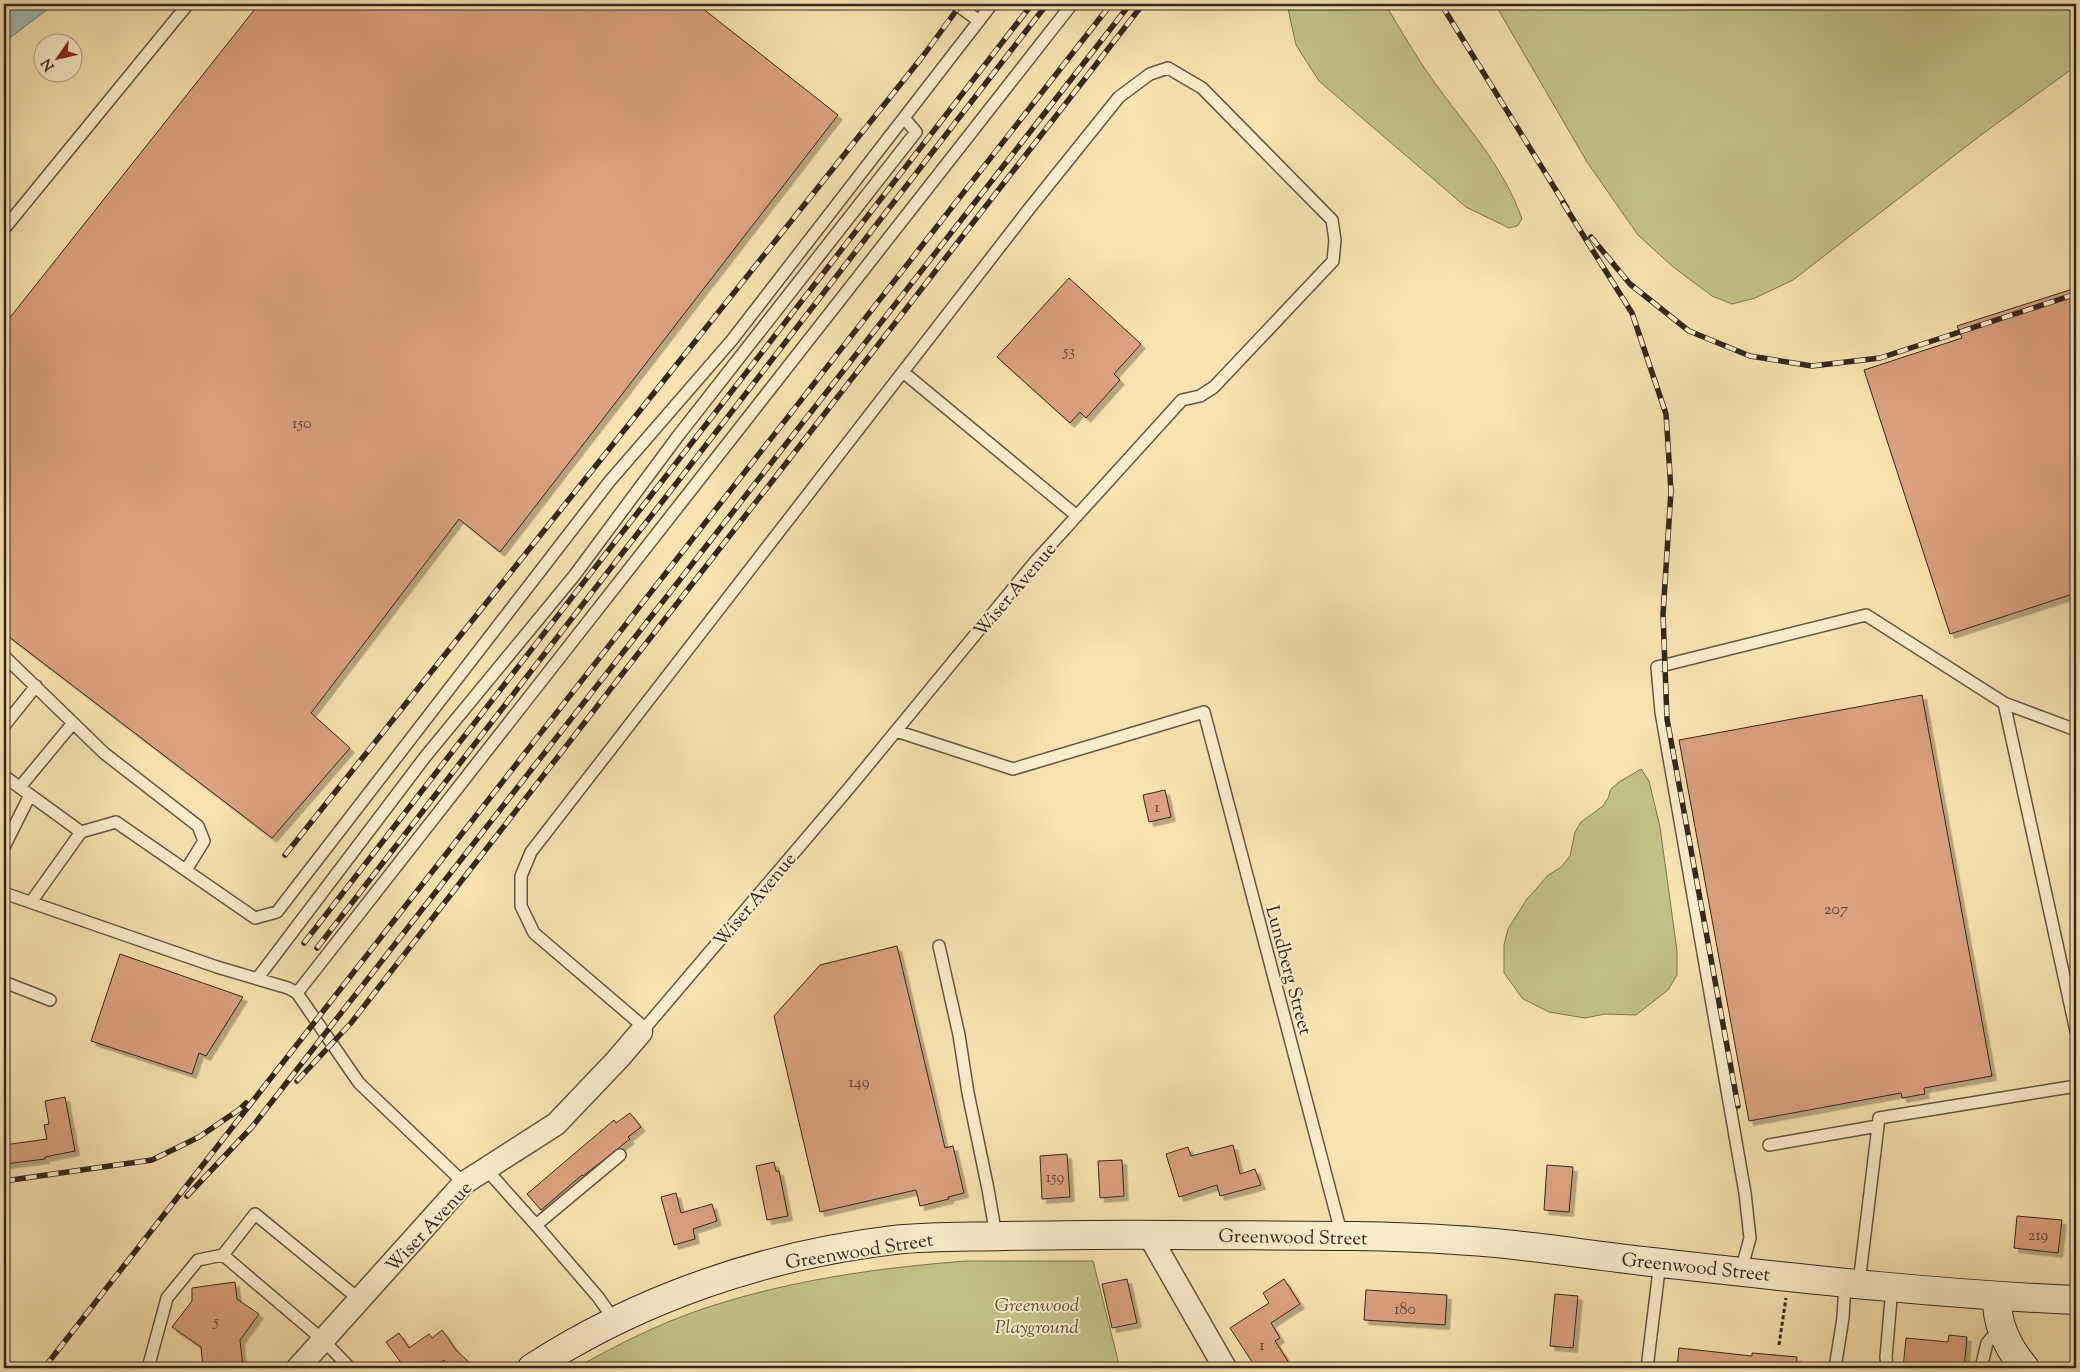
<svg xmlns="http://www.w3.org/2000/svg" width="2080" height="1372" font-family="'Sorts Mill Goudy',serif">
  <style>
    .green { fill: #c2c287; stroke: #7a7454 }
    .water { fill: #a0bcb4; stroke: #748079 }
    .building { fill: #dba180; stroke: #332721; filter: url(#shadow) }
    .lines { fill: none; stroke-linecap: round; stroke-linejoin: round }
    .lane-casing { stroke: #645644; stroke-width: 14 }
    .street-casing { stroke: #645644; stroke-width: 25 }
    .secondary-casing { stroke: #332721; stroke-width: 30 }
    .path { stroke: #332721; stroke-width: 3; stroke-dasharray: 4 2.5; stroke-linecap: butt }
    .lane { stroke: #faedcb; stroke-width: 11 }
    .street { stroke: #faedcb; stroke-width: 22 }
    .secondary { stroke: #faedcb; stroke-width: 28 }
    .rail-casing { stroke: #332721; stroke-width: 5.5 }
    .rail { stroke: #faedcb; stroke-width: 4; stroke-dasharray: 11; stroke-linecap: butt }
    .labels { text-anchor: middle; stroke-width: 4; stroke-linejoin: round; paint-order: stroke }
    .number-label { font-size: 16px; fill: #5d4639 }
    .street-label { font-size: 19px; fill: #332721; stroke: #faedcb }
    .park-label { font-size: 19px; font-style: italic; fill: #574e3a; stroke: #faedcb }
  </style>
  <defs>
    <filter id="shadow"><feDropShadow dx="4.5" dy="4.5" stdDeviation="0" flood-color="#0004"/></filter>
  </defs>
  <rect width="100%" height="100%" fill="#f7e3af"/>
  <filter id="stains"><feTurbulence type="fractalNoise" baseFrequency=".004" numOctaves="4"/><feColorMatrix values="0 0 0 0 .2 0 0 0 0 .09 0 0 0 0 .02 0 0 0 .5 -.17"/></filter>
  <radialGradient id="worn" r=".72"><stop offset=".6" stop-color="#630" stop-opacity="0"/><stop offset="1" stop-color="#630" stop-opacity=".3"/></radialGradient>
  <path class="green" d="M1287,4H1385C1401,30 1416,57 1434,82C1466,126 1504,167 1522,219L1517,226L1509,228L1466,207L1319,81L1296,45Z
    M1495,4H2076V66L1981,135L1793,280L1755,298L1732,304L1712,296L1672,266L1638,235L1587,162Z
    M1641,769L1649,781L1660,827L1677,951V975L1668,990L1636,1015L1605,1014L1585,1018L1549,1012L1523,999L1504,973V945L1508,929L1527,899L1538,887L1547,876L1561,867L1570,856L1575,832L1581,822L1603,806L1608,798L1611,789L1619,782Z
    M967,1261H1093L1120,1368H576C623,1341 675,1316 728,1301C805,1278 887,1267 967,1261Z"/>
  <path class="water" d="M4,4H55L4,42Z"/>
  <path class="building" d="M259,4H697L838,115L500,552L459,519L311,713L350,748L272,838L4,633V325Z
    M1069,278L1141,344L1114,374L1120,380L1086,418L1080,412L1070,423L997,357Z
    M2076,288V593L1950,634L1864,370L1962,338L1957,326Z
    M1922,695L1992,1076L1924,1088L1925,1094L1902,1098L1901,1093L1749,1121L1679,740Z
    M1165,790L1171,817L1149,822L1143,795Z
    M897,946L945,1148L953,1146L964,1193L948,1197L949,1199L920,1206L916,1190L820,1212L774,1016L820,965Z
    M120,954L243,997L206,1056L199,1053L192,1074L91,1041Z
    M65,1097L75,1151L45,1157V1159L5,1164L4,1145L47,1139L44,1125L49,1124L45,1101Z
    M630,1113L641,1127L628,1137L630,1139L583,1176L582,1175L541,1210L527,1194L614,1120L616,1123Z
    M1233,1145L1240,1174L1255,1169L1261,1185L1220,1196L1217,1185L1179,1197L1166,1154L1188,1147L1191,1156Z
    M1067,1154L1070,1197L1042,1199L1040,1156Z
    M1122,1160L1124,1196L1100,1198L1098,1161Z
    M774,1162L776,1171H779L788,1216L767,1220L756,1166Z
    M1547,1165L1573,1167L1569,1212L1544,1210Z
    M676,1193L681,1213L712,1204L717,1221L693,1229L695,1239L674,1245L661,1197Z
    M2017,1216L2062,1220L2058,1253L2014,1248Z
    M1127,1279L1137,1323L1112,1328L1102,1284Z
    M1284,1279L1300,1304L1271,1323L1280,1338L1275,1341L1289,1363L1280,1368H1256L1230,1328L1269,1303L1263,1293Z
    M235,1282L237,1299L259,1314L240,1340L243,1368H203L201,1347L172,1327L192,1301V1288Z
    M1366,1290L1447,1295L1445,1325L1364,1320Z
    M1555,1294L1578,1296L1573,1348L1550,1346Z
    M442,1330L456,1350L475,1368H448L444,1360L432,1368H405L386,1342L399,1333L409,1348L429,1334L432,1338Z
    M1949,1335L1967,1337L1964,1368H1903L1906,1338L1948,1342Z
    M1679,1348L1752,1356V1353L1797,1357L1796,1368H1677Z"/>
  <g class="lines">
    <defs>
      <path id="lane" d="M956,4L979,21
        M4,229L188,4
        M903,372L1077,516
        M4,656L104,753L198,826L204,841L186,870
        M2004,703L2076,1031
        M4,726L36,686
        M896,731L1013,769L1204,712L1342,1236
        M4,776L81,832L31,902
        M20,787L73,723
        M81,832L116,822L255,918L277,912L609,482L732,340L992,4
        M4,844L5,845L30,795
        M4,893L217,967L288,988L297,993L359,1083L464,1183
        M939,946L959,1035L968,1093L988,1189L996,1236
        M257,979L425,757L574,576L678,436L916,132L904,118
        M4,982L50,1000
        M297,993L1072,4
        M641,1032L645,1028L850,787L1034,563L1182,400L1200,396L1214,387L1333,261L1335,240L1332,220L1202,88L1168,68L1150,74L1119,97L1029,209L531,852L521,876V906L534,933L645,1028
        M1769,1145L1878,1126
        M486,1169L536,1225L620,1155
        M536,1225L598,1297L615,1321
        M1741,1271L1750,1238L1745,1193L1661,712L1657,667L1866,615L2004,703L2076,730
        M1859,1283L1879,1118L2076,1086
        M148,1368L167,1298L198,1260L223,1255
        M350,1368L323,1340L223,1255L255,1214L360,1300
        M1647,1368L1660,1262
        M1835,1368L1843,1318L1845,1283
        M1887,1368L1886,1357L1892,1287
        M1981,1368L1987,1343L2000,1328"/>
      <path id="street" d="M1149,1235L1225,1368
        M298,1368L464,1183L556,1124L617,1060L641,1032"/>
      <path id="secondary" d="M1997,1296C1996,1323 2008,1348 2025,1368
        M532,1368C640,1298 766,1255 894,1240C931,1236 968,1237 1004,1236C1062,1235 1120,1234 1178,1235C1270,1236 1363,1234 1455,1240C1518,1243 1581,1254 1643,1261C1787,1277 1932,1294 2076,1300"/>
    </defs>
    <use href="#lane" class="lane-casing"/>
    <use href="#street" class="street-casing"/>
    <use href="#secondary" class="secondary-casing"/>
    <path class="path" d="M1779,1345L1786,1298"/>
    <use href="#lane" class="lane"/>
    <use href="#street" class="street"/>
    <use href="#secondary" class="secondary"/>
    <defs>
      <path id="rail" d="M1441,4L1567,208
        M1563,203L1632,313L1666,414L1671,491L1663,614L1667,719L1738,1106
        M1591,237L1630,284L1689,331L1750,356L1812,366L1880,358L2076,294
        M285,855L923,56L961,4
        M304,943L1032,4
        M317,948L1047,4
        M297,1081L351,1023L1143,4
        M4,1181L152,1160L199,1137L240,1109L246,1103
        M187,1196L252,1127L1130,4
        M44,1368L1111,4"/>
    </defs>
    <use href="#rail" class="rail-casing"/>
    <use href="#rail" class="rail"/>
  </g>
  <g class="labels">
    <g class="number-label">
      <text x="1069" y="356">53</text>
      <text x="302" y="428">150</text>
      <text x="1157" y="812">1</text>
      <text x="1836" y="914">207</text>
      <text x="859" y="1087">149</text>
      <text x="1055" y="1182">159</text>
      <text x="2038" y="1240">219</text>
      <text x="1405" y="1314">180</text>
      <text x="216" y="1326">5</text>
      <text x="1262" y="1350">1</text>
    </g>
    <g class="street-label">
      <text transform="translate(1014 589) rotate(-50)" y="7">Wiser Avenue</text>
      <text transform="translate(754 899) rotate(-50)" y="7">Wiser Avenue</text>
      <text transform="translate(1290 970) rotate(75)" y="7">Lundberg Street</text>
      <text transform="translate(428 1226) rotate(-47)" y="7">Wiser Avenue</text>
      <text transform="translate(1293 1236) rotate(1)" y="7">Greenwood Street</text>
      <text transform="translate(859 1250) rotate(-9)" y="7">Greenwood Street</text>
      <text transform="translate(1696 1266) rotate(6)" y="7">Greenwood Street</text>
    </g>
    <g class="park-label">
      <text x="1037" y="1311">Greenwood<tspan x="1037" dy="22">Playground</tspan></text>
    </g>
  </g>
  <rect width="2080" height="1372" fill="none" stroke="#f7e3af" stroke-width="20"/>
  <rect x="5" y="5" width="2070" height="1362" fill="none" stroke="#332721" stroke-width="2.5"/>
  <rect x="10" y="10" width="2060" height="1352" fill="none" stroke="#332721"/>
  <g transform="translate(58 58) rotate(236)"><circle r="24" fill="#faedcb" stroke="#aa9e87"/>
  <path d="M0-4L9 19L0 12L-9 19Z" fill="#8f2418"/>
  <text y="-8" font-size="14" font-weight="bold" text-anchor="middle" fill="#332721">N</text>
  </g>
  <rect width="100%" height="100%" filter="url(#stains)"/>
  <rect width="100%" height="100%" fill="url(#worn)"/>
</svg>
